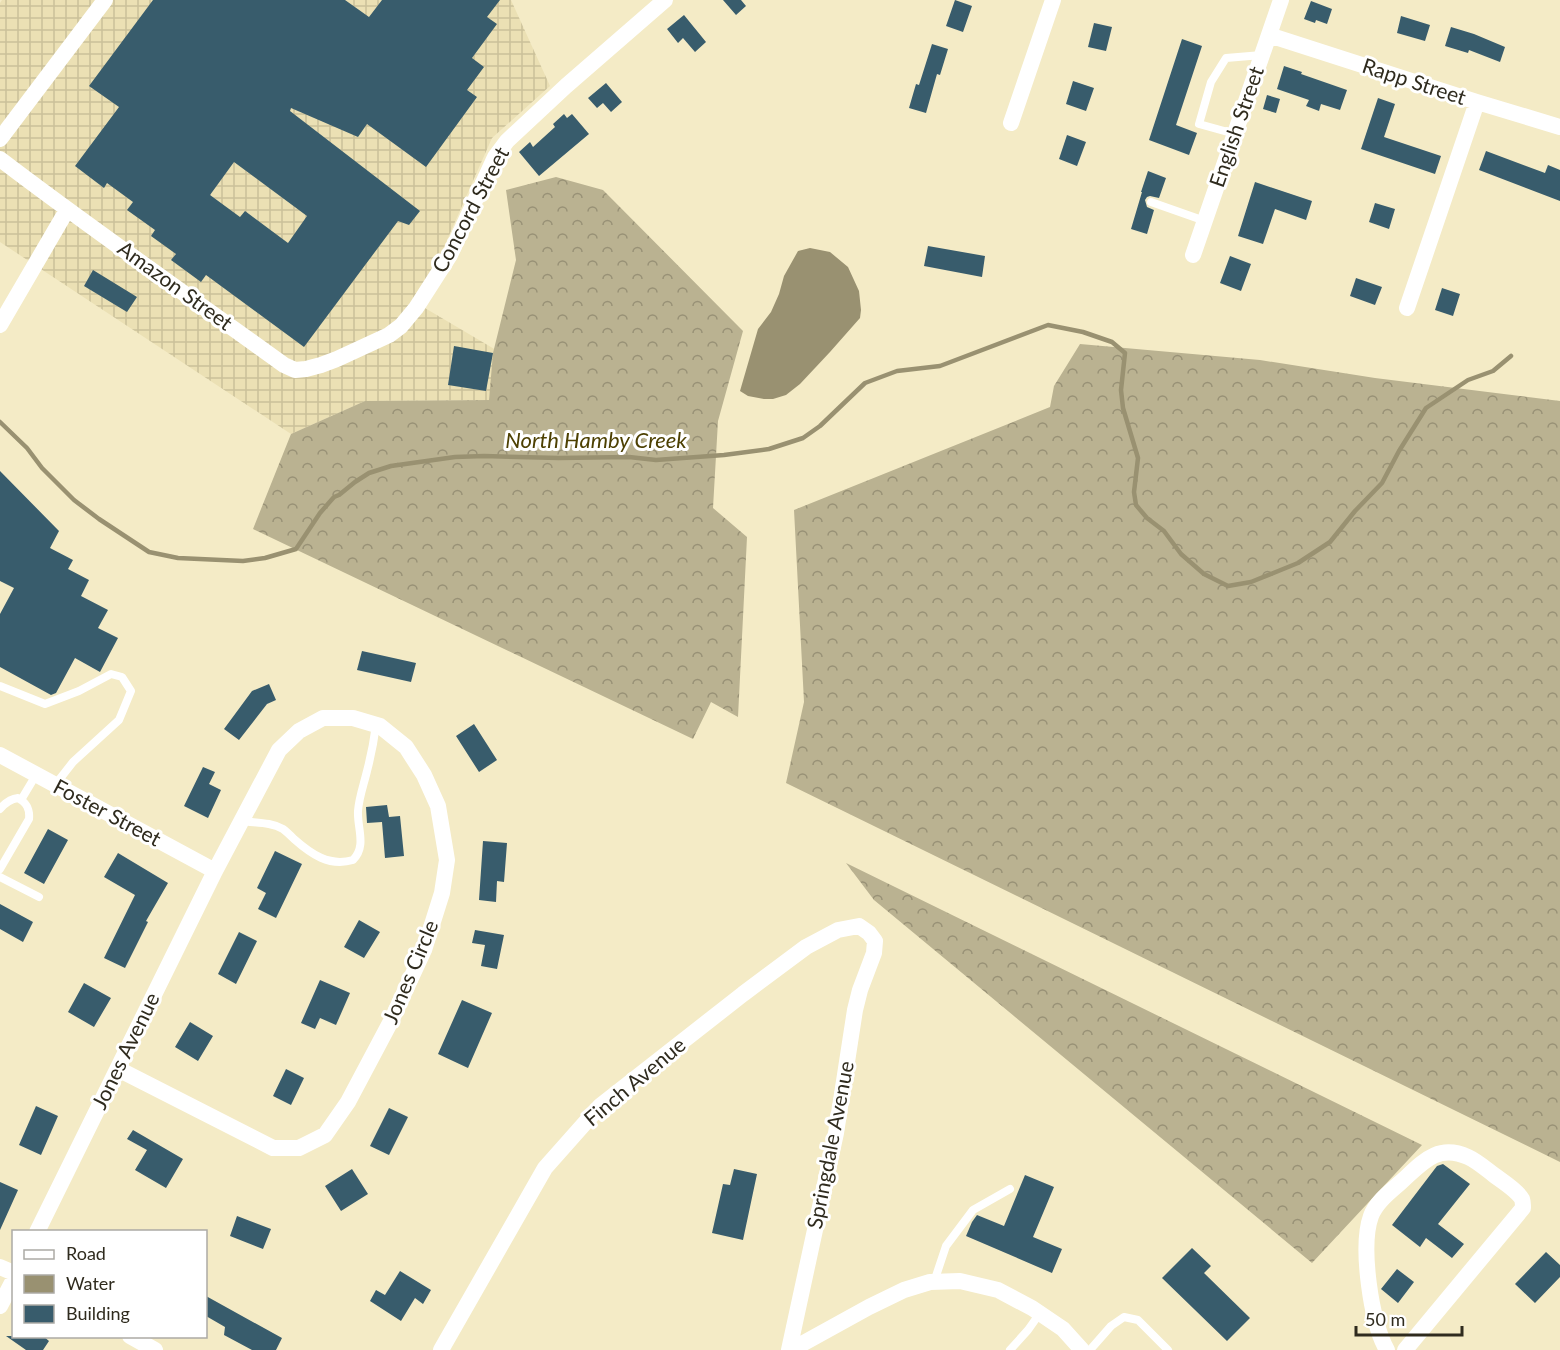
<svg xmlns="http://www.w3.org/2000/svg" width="1560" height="1350" font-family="Lato,sans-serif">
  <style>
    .industrial { fill: url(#industrial-grid) }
    .forest { fill: url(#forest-crowns) }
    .water { fill: #999171 }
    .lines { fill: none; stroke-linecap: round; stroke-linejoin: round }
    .stream { stroke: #999171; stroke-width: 4.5 }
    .building { fill: #385c6c; fill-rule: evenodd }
    .service { stroke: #fff; stroke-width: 8 }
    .minor { stroke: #fff; stroke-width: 16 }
    .labels { text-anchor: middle; stroke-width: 6; stroke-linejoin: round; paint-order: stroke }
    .street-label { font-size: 21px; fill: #2f2b1e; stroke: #fff }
    .water-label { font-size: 22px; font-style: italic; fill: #4d4002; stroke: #fff }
  </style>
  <defs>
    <pattern id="industrial-grid" width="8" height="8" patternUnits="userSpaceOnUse" patternTransform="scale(1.5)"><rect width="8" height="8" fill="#ebe0b4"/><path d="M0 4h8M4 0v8" fill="none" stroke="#cac09a"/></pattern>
    <pattern id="forest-crowns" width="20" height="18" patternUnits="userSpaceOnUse" patternTransform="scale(1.5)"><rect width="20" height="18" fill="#bab291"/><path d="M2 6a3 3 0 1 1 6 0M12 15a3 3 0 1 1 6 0" fill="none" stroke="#989176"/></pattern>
  </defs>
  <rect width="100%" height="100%" fill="#f4ebc6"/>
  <path class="industrial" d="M2,0H511L550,86L492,138L440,256L413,301L496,350L489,400L365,401L291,434L0,242V3Z"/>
  <path class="forest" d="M556,177L603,190L743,331L718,421L713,508L747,537L738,717L711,702L693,739L253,529L291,434L365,401L489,400L493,353L516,260L506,190Z
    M1080,344L1260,360L1375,378L1560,401V1162L786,783L804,702L794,510L1050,407L1054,386Z
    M846,863L1422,1145L1312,1263L874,900Z"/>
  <path class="water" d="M810,248L830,252L848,267L859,291L861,310L860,318L830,352L800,384L786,395L773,399H764L748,396L740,391L758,329L771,312L779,294L784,276L798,251Z"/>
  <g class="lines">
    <path class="stream" d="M0,422L27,448L42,468L74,500L99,519L149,552L178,558L243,561L265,558L296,549L320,513L334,497L339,495L355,482L369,473L391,466L455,457L484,456L559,458L629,457L656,460L724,455L769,449L803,438L820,426L865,383L897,371L940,366L1048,325L1083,332L1112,342L1125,353L1121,390L1123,408L1138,458L1134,492L1136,505L1147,518L1164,531L1181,554L1204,574L1228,586L1251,582L1298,563L1330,542L1355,511L1382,483L1399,451L1426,408L1468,380L1493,371L1511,356"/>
  </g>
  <path class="building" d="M153,0H345L369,17L382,0H500L487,17L497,24L472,58L484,67L467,90L477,97L426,167L367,124L358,137L291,108L290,111L420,211L409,225L398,221L304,347L206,275L201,282L171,260L176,254L151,236L155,230L127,210L133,202L107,183L104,188L75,166L119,107L89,86ZM234,162L307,216L288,243L245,211L240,217L210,195Z
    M723,0H741L746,6L736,15Z
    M955,0L972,6L963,32L946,26Z
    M1311,1L1332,9L1327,24L1316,20L1315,23L1304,19Z
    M684,15L706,42L695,52L683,38L678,43L667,29Z
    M1401,16L1430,25L1425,41L1397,33Z
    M1094,23L1112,27L1106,51L1088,47Z
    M1451,27L1474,34L1505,47L1500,62L1469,50L1468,53L1445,46Z
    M1182,39L1202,46L1176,125L1197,133L1189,155L1149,140Z
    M932,44L948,49L940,75L937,74L926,113L909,108L916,84L919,85Z
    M1284,66L1302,72L1301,74L1347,90L1340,110L1321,104L1319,111L1306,106L1309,100L1277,89Z
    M1073,81L1094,88L1086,111L1066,104Z
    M606,83L622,102L611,112L603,103L597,108L588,98Z
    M1267,95L1280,99L1276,113L1263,109Z
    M1378,98L1395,104L1384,137L1441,156L1435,174L1361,149Z
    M564,114L567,118L572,114L589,134L539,176L519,152L530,142L533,147L555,127L553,124Z
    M1067,135L1086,142L1077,166L1059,159Z
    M1486,151L1545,173L1548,165L1560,170V201L1479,170Z
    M1148,171L1166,178L1159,198L1150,196L1147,197L1145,200L1147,207L1154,210L1147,234L1131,229L1142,192H1141Z
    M1255,182L1312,201L1306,220L1275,209L1263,244L1238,236Z
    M1375,203L1395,209L1389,229L1369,222Z
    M928,246L985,256L982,277L924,266Z
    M1230,256L1251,264L1241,291L1220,283Z
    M93,270L137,297L127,312L84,286Z
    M1356,278L1382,287L1375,305L1350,296Z
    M1442,288L1460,294L1453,316L1435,310Z
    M454,346L493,353L486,391L448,385Z
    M0,471L59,531L50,548L73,560L68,569L89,580L81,596L108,610L98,628L118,638L100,672L75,658L56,693L51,695L0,667V614L14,588L0,581Z
    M362,651L416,663L411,682L357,670Z
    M269,684L276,700L267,704L239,740L224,729L252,691Z
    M474,724L497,760L479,772L456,736Z
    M203,767L215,772L209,784L221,790L208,818L184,806Z
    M387,805L389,817L400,816L404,856L385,858L382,822L367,823L366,807Z
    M48,829L68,840L44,884L24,873Z
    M483,841L507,843L504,882L497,881L496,902L479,900Z
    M275,851L302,864L276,918L258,909L266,893L257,888Z
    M118,853L168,883L146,921L148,922L125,968L104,958L135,895L104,877Z
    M0,904L33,922L23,942L0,929Z
    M359,920L380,932L364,958L344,947Z
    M475,930L504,935L497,969L481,966L485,945L472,943Z
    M239,932L257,941L236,984L218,974Z
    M320,980L350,993L336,1025L320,1018L315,1029L301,1023Z
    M84,983L111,998L94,1027L68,1012Z
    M462,1000L492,1013L468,1068L438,1054Z
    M190,1022L213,1036L198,1061L175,1047Z
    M286,1069L304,1078L291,1105L273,1096Z
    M36,1106L58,1116L41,1155L19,1145Z
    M389,1108L408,1117L389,1155L370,1146Z
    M133,1130L183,1159L166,1188L135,1170L147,1150L127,1139Z
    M1443,1164L1470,1184L1438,1224L1464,1244L1452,1258L1426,1238L1420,1247L1392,1225L1437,1166Z
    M352,1169L368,1194L341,1211L325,1186Z
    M734,1169L757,1174L743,1240L712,1233L723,1184L730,1185Z
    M1025,1175L1054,1187L1033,1237L1062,1249L1052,1273L966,1236L972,1222L977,1215L1004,1226Z
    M0,1182L18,1190L0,1230Z
    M237,1216L271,1229L263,1249L230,1236Z
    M1192,1248L1211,1266L1204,1273L1250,1318L1227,1341L1162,1278Z
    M1546,1252L1560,1265V1277L1535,1303L1515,1284Z
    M1397,1269L1414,1282L1398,1303L1381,1289Z
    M400,1271L431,1290L423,1304L415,1298L401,1321L370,1301L376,1290L385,1295Z
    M206,1296L282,1338L276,1350H252L224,1335L225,1327L206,1316Z
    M6,1336H43L49,1341L43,1350H26Z"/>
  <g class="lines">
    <path class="service" d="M1235,134L1199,124L1211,82L1226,58L1262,55
      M1151,202L1205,221
      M0,686L45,704L79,691L111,674L122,677L131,691L119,720L73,762L55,785
      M21,800L36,775
      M0,809C5,803 10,799 18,798C27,803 30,809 29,819L0,869
      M242,821C256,823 271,822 283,829C287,832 291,836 294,839C311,854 329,867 353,860C367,846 357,828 358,811C359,797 364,784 367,771C371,756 374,740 376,725
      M0,877L39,897
      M934,1282L946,1246L973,1210L1010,1189
      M1010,1350L1028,1330L1040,1313
      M1090,1350L1111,1326L1124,1317L1138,1320L1168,1350"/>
    <path class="minor" d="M1269,35L1477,102L1560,127
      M1011,123L1053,0
      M0,139L105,0
      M0,159C93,230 189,296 284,365L295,370L306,369L321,365L337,359L389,335L401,326L416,308L450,255L495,157L507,141L566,86L665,0
      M1193,255L1281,0
      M1407,308L1477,102
      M0,325L67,210
      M0,755L215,871
      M37,1232L215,871L279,750L299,731L323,718H353L380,726L406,747L424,775L438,806L447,860L442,893L424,950L391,1021L348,1102L325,1135L299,1148H273L118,1069
      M0,1267L14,1273
      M0,1306L14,1279
      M130,1336L155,1350
      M441,1350L545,1168L600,1106L743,994L806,947L838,930L859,926L869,933L875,941L874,953L860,990L855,1010L836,1133L789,1350
      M791,1350L869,1307L904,1290L930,1282L960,1281L998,1290L1032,1308L1063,1329L1082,1350
      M1387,1350C1371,1323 1360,1246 1371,1216C1376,1202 1391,1191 1401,1182C1422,1163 1437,1143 1468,1157C1477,1161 1486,1169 1494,1175C1502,1181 1518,1191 1522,1199C1523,1202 1523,1205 1523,1208L1405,1350"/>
  </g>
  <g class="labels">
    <g class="street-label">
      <text transform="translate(1414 82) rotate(18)" y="7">Rapp Street</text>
      <text transform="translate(1237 127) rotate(-71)" y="7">English Street</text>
      <text transform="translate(471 210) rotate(-62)" y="7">Concord Street</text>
      <text transform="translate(175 286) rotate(36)" y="7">Amazon Street</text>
      <text transform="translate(107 813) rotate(28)" y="7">Foster Street</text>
      <text transform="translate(411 972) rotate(-67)" y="7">Jones Circle</text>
      <text transform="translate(126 1051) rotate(-64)" y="7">Jones Avenue</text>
      <text transform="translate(635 1082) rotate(-40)" y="7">Finch Avenue</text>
      <text transform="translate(831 1145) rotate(-79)" y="7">Springdale Avenue</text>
    </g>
    <g class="water-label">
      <text x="596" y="448">North Hamby Creek</text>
    </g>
  </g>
  <rect x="12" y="1230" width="195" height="108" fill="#ffffff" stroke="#acaaa5" stroke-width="1.5"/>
  <rect x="24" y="1250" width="30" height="9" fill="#ffffff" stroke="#acaaa5" stroke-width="1.5"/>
  <text x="66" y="1260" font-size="18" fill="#2f2b1e">Road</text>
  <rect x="24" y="1275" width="30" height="18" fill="#999171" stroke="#acaaa5" stroke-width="1.5"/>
  <text x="66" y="1290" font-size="18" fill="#2f2b1e">Water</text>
  <rect x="24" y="1305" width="30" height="18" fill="#385c6c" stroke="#acaaa5" stroke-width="1.5"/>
  <text x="66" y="1320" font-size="18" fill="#2f2b1e">Building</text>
  <path d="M1356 1326v9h106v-9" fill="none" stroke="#2f2b1e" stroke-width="3"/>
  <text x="1365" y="1326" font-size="18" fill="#2f2b1e" stroke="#ffffff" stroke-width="4.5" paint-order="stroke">50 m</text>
</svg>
